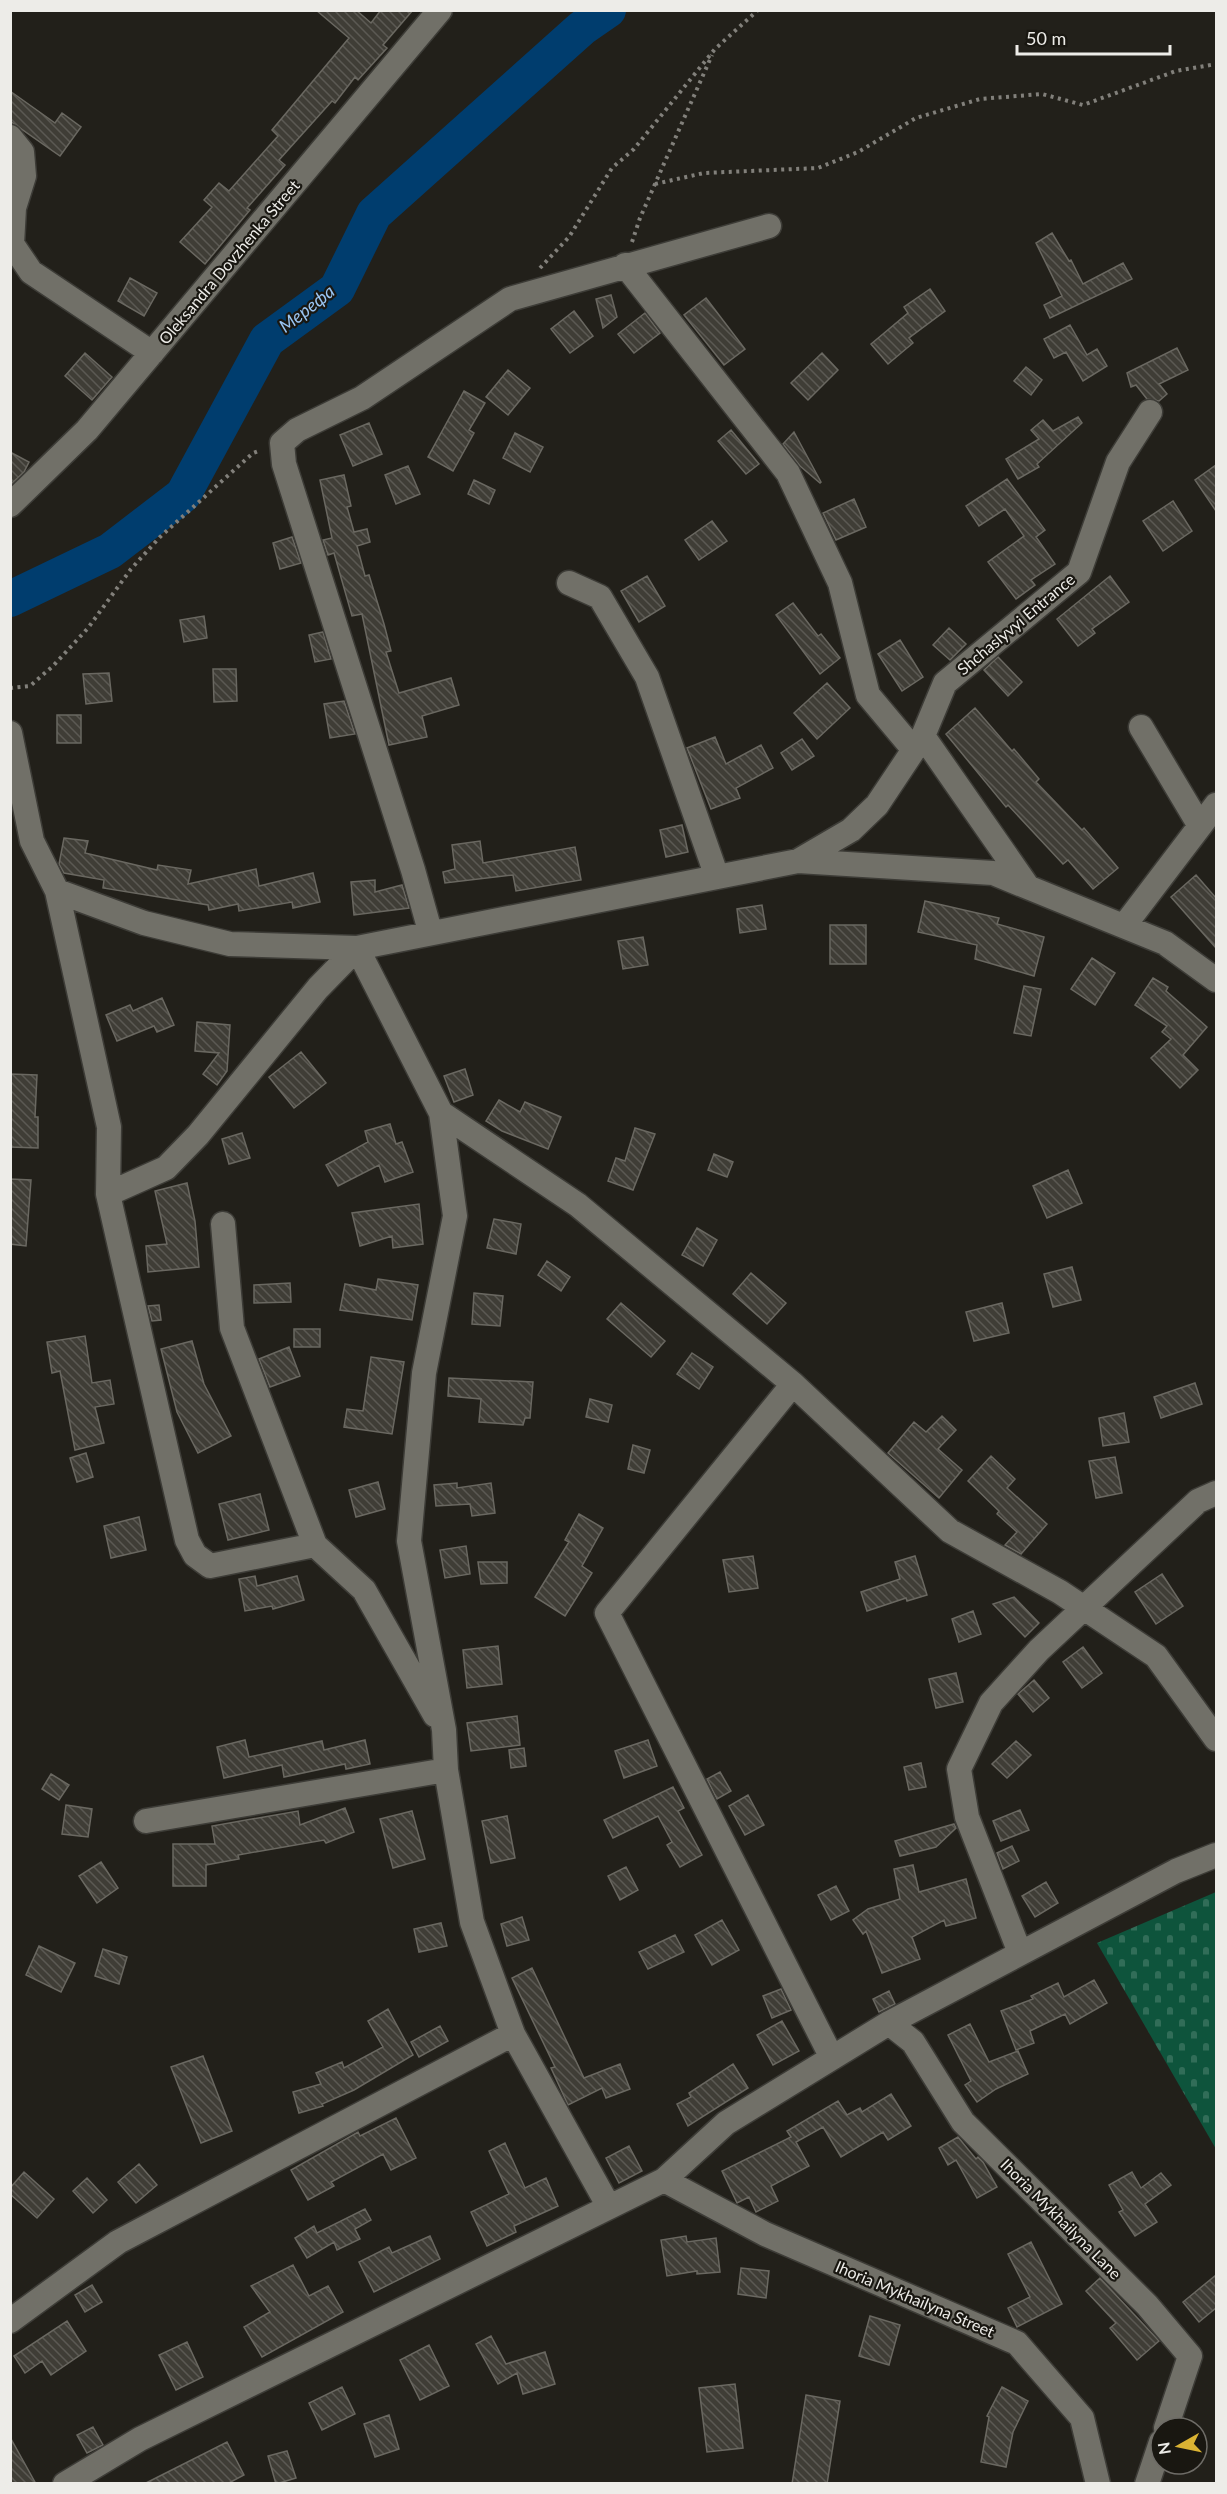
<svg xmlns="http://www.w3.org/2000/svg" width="1227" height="2494" font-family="Lato,sans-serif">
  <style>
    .cemetery { fill: url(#cemetery-stones) }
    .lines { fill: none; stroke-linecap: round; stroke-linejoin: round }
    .river { stroke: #003d6e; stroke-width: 36 }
    .building { fill: url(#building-back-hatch); stroke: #6a6861; stroke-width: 1.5 }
    .minor-casing { stroke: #3d3c37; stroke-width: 27 }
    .path { stroke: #82807b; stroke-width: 4; stroke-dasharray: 3 4.5; stroke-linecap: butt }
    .minor { stroke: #717068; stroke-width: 24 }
    .labels { text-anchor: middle; stroke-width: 4.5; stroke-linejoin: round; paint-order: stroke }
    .street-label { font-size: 16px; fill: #edece8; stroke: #191711 }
    .water-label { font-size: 18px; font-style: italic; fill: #9ac5f2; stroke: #191711 }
  </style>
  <defs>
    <pattern id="cemetery-stones" width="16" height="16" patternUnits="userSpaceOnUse" patternTransform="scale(1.5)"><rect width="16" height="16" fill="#0e543c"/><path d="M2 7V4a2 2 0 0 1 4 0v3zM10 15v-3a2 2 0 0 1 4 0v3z" fill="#316d58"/></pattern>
    <pattern id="building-back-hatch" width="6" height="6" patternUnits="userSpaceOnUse" patternTransform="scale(1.5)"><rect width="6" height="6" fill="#3f3d36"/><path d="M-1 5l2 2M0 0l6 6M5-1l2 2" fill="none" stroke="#5b5953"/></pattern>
  </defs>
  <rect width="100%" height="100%" fill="#22201a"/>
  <path class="cemetery" d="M1216,1892V2149L1097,1943Z"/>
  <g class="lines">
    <path class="river" d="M10,599L110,551L183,495L267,340L337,289L374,214L582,28L608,10"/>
  </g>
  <path class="building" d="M316,10H356L371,23L381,10H413L383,45L387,48L358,80L355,77L335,103L332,101L279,160L285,165L247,208L250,210L205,264L180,242L212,207L204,200L219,183L229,191L278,136L272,130L349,38Z
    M10,91L55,123L62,113L81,127L60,156L10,121Z
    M1052,233L1069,261L1071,260L1083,284L1123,263L1132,279L1050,318L1044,305L1062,296L1036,243Z
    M130,278L157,293L144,316L118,301Z
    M930,289L945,311L909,338L913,343L888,364L871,344L908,313L904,307Z
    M611,295L617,317L603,328L596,299Z
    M706,298L745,349L724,365L684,315Z
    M574,311L593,336L570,353L551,329Z
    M645,313L660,333L634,353L618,334Z
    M1070,325L1087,355L1097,349L1107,366L1083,381L1066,352L1054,358L1044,339Z
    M1177,348L1188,370L1159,384L1167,394L1159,401L1147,399L1136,385L1131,387L1127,373Z
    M85,353L112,377L92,400L65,376Z
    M822,353L838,370L808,400L791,383Z
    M1026,367L1042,380L1031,395L1014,381Z
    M508,370L530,388L508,415L486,397Z
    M464,391L485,403L469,430L474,433L453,471L428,457Z
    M1078,417L1082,423L1037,464L1039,467L1018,479L1006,459L1039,439L1031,430L1043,420L1053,431Z
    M369,423L382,454L353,466L340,435Z
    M731,430L759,464L746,474L718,441Z
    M794,432L821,482L820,483L800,466L783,444Z
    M515,433L543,447L530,472L503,458Z
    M10,452L29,462L24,472L10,485Z
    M1216,465V511L1195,480Z
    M408,466L420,494L396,504L385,475Z
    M344,475L351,506L347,507L354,532L367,529L370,542L357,546L365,576L369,575L384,624L391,651L386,652L399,693L451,678L459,705L422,716L427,737L389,745L362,614L352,616L334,553L328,555L323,540L332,538L320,480Z
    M1007,479L1045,530L1036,537L1055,564L1031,580L1035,585L1016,599L988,562L1024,536L1005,509L979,526L966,506Z
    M474,480L495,490L489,504L468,494Z
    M854,499L866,527L836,540L823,513Z
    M1173,501L1192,531L1163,551L1143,521Z
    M712,521L727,541L699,560L685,540Z
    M292,537L301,563L280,569L273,543Z
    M647,576L665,606L639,622L621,591Z
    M1110,576L1129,602L1092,629L1095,633L1078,646L1057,619Z
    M793,603L818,636L821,634L840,658L820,674L776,615Z
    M204,616L207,638L184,642L180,620Z
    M949,628L966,644L950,660L933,645Z
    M323,632L331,659L315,662L309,635Z
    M900,640L923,677L902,691L878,654Z
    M998,657L1022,682L1008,696L984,670Z
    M213,669H236L237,701L214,702Z
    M109,673L112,701L86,704L83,674Z
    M827,683L850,708L817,739L794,713Z
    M344,701L355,734L330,738L324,704Z
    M975,708L1012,751L1014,749L1039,779L1036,782L1082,830L1084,828L1118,868L1093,889L1068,860L1063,864L1008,805L1006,807L946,734Z
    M57,715H81V743H57Z
    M715,737L726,764L761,745L773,768L736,788L740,798L711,809L687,748Z
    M802,739L814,756L792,770L781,753Z
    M682,825L688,852L666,857L660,830Z
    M64,838L88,841L85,853L157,870L158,865L191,870L188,884L256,869L259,886L313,873L320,902L293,908L292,902L239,911L238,904L209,910L208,905L103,888L104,880L64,873L59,864Z
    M480,841L483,863L575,847L581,880L516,891L513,875L445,883L443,872L455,869L452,845Z
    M1196,875L1216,898V948L1171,897Z
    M375,880V892L402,885L409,908L354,915L351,882Z
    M925,901L999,918L997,924L1044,937L1034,976L975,959L977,945L918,932Z
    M762,905L766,929L740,933L737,909Z
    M830,925H866V964H830Z
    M643,937L648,965L623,969L618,941Z
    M1092,958L1115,973L1095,1005L1071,989Z
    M1153,978L1168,987L1166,991L1207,1027L1183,1055L1198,1070L1180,1088L1151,1058L1171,1039L1162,1032L1167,1026L1135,1005Z
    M1024,986L1041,989L1031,1036L1014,1033Z
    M162,998L174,1025L157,1032L154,1026L117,1041L106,1015L130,1005L133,1011Z
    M197,1022L230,1025L227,1071L217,1085L203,1074L219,1053L195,1051Z
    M301,1052L326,1083L294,1108L269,1077Z
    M465,1069L473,1095L454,1102L444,1076Z
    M10,1074L37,1075L35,1117H38V1148L10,1147Z
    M499,1100L520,1112L525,1102L561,1117L548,1149L502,1131L486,1121Z
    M390,1124L396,1144L402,1142L413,1172L385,1182L379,1165L338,1186L326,1165L368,1142L365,1131Z
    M635,1128L655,1134L633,1190L608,1181L616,1158L625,1161Z
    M242,1133L250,1158L229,1164L222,1139Z
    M714,1154L733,1162L727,1177L708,1170Z
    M1068,1170L1082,1203L1047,1218L1033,1186Z
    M10,1179L31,1180L26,1246L10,1244Z
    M187,1183L195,1221L199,1267L148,1272L146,1246L167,1244L155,1191Z
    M419,1204L423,1244L393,1248L392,1236L360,1246L352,1213Z
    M494,1219L521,1224L516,1254L487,1248Z
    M697,1228L717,1240L703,1266L682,1255Z
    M547,1261L570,1277L561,1291L538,1275Z
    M1072,1267L1081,1300L1053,1307L1044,1274Z
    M751,1273L786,1303L767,1324L733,1294Z
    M378,1279L418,1285L412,1320L340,1310L345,1284L376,1290Z
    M290,1283L291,1302L254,1303V1285Z
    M474,1293L503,1296L500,1326L472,1324Z
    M621,1303L665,1341L651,1357L607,1319Z
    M1002,1303L1009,1333L974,1341L966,1312Z
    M159,1305L161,1320L152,1321L148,1306Z
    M294,1329H320V1347H294Z
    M85,1336L92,1383L110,1380L114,1404L95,1407L104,1443L75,1450L60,1371L52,1373L47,1342Z
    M192,1341L204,1384L231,1436L198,1453L177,1412L161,1349Z
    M289,1347L300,1376L270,1387L259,1359Z
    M692,1353L713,1367L699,1389L677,1374Z
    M371,1357L404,1362L392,1434L344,1427L347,1409L363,1411Z
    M449,1378L533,1382L530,1418H525L523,1425L479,1422L481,1399L448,1396Z
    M1195,1383L1202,1404L1161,1418L1154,1397Z
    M590,1399L612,1405L608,1422L586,1417Z
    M1124,1413L1129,1442L1103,1446L1099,1418Z
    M942,1416L956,1430L938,1449L962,1470L939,1498L888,1453L914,1422L926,1432Z
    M633,1445L650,1450L644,1473L628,1469Z
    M86,1453L93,1477L77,1482L70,1458Z
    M991,1456L1015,1479L1007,1488L1047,1524L1021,1554L1005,1545L1017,1532L997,1514L999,1511L968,1481Z
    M1115,1457L1122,1493L1096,1498L1089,1461Z
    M378,1482L385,1509L356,1517L349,1490Z
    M457,1483V1488L491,1483L495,1513L472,1516L470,1504L436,1506L434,1485Z
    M260,1494L269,1530L228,1540L219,1504Z
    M579,1514L603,1528L582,1566L592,1573L565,1616L535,1597L569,1542L565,1540Z
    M139,1517L146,1550L111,1558L104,1526Z
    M466,1546L470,1574L445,1578L440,1550Z
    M753,1556L758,1588L729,1592L723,1560Z
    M915,1556L927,1595L907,1601L906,1598L867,1611L861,1592L900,1579L895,1562Z
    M478,1562H507V1583L481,1584Z
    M1162,1574L1183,1606L1156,1624L1135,1592Z
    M255,1576L257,1586L297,1576L304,1600L273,1609L272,1606L245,1611L239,1579Z
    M1014,1597L1039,1623L1025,1637L993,1604Z
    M973,1611L981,1634L959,1642L952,1619Z
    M498,1646L502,1684L467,1688L463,1650Z
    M1083,1647L1102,1673L1082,1688L1063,1662Z
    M956,1673L963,1702L936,1708L929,1679Z
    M1034,1680L1049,1698L1033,1712L1018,1694Z
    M517,1716L520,1745L471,1751L467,1723Z
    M245,1740L249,1757L322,1741L324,1750L365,1740L370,1764L346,1769L345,1764L284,1777L282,1765L224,1778L217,1747Z
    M648,1740L657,1766L624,1778L615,1751Z
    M1016,1741L1031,1755L1007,1778L992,1764Z
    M524,1748L526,1766L511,1768L509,1750Z
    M921,1763L926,1787L909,1790L904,1767Z
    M720,1772L731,1791L717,1799L707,1779Z
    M51,1774L69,1785L59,1800L42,1789Z
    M673,1787L684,1808L678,1811L702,1855L680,1867L667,1845L672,1842L658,1816L613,1838L604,1820Z
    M748,1795L764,1825L745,1835L729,1806Z
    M66,1805L92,1809L88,1837L62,1834Z
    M345,1808L354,1832L326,1843L324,1840L238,1855L239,1859L206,1865V1886H173V1844H215L212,1826L298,1811L300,1825Z
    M1020,1810L1029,1830L1001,1841L993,1821Z
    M412,1811L425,1859L393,1868L380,1819Z
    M507,1816L515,1858L491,1863L482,1821Z
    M954,1824L956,1828L936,1847L900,1856L895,1841Z
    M1012,1846L1019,1861L1003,1869L997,1853Z
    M101,1862L118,1888L97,1903L79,1876Z
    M913,1865L919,1892L966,1879L976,1918L946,1926L944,1920L912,1937L920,1959L882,1973L866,1931L863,1934L853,1920L868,1909L900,1899L894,1869Z
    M626,1867L638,1890L620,1900L608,1876Z
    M1046,1882L1058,1903L1035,1917L1022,1896Z
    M836,1886L849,1911L831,1920L818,1895Z
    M522,1917L529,1940L507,1946L501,1924Z
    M722,1920L739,1950L712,1965L695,1935Z
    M441,1923L447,1946L419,1952L414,1929Z
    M675,1935L684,1952L648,1969L639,1952Z
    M39,1946L75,1963L61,1992L26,1975Z
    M103,1949L127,1957L119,1984L95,1976Z
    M532,1968L584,2078L620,2064L630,2089L606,2098L602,2088L568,2105L551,2068L555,2067L512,1978Z
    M1094,1980L1107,2003L1070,2024L1065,2014L1030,2031L1034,2043L1016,2050L1001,2011L1033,1999L1031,1996L1058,1983L1064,1997Z
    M781,1989L791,2010L772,2018L763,1996Z
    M889,1991L895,2004L879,2012L873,1999Z
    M388,2009L413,2055L354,2090L322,2104L323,2106L299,2113L293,2092L321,2084L316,2073L342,2062L344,2068L383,2047L368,2021Z
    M782,2021L799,2051L773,2065L757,2035Z
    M970,2024L989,2062L1018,2051L1028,2074L996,2089L977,2102L965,2085L971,2081L948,2035Z
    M440,2026L448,2041L419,2057L411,2042Z
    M203,2056L232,2131L201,2143L171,2067Z
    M733,2064L748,2088L688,2126L677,2104L691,2097L689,2093Z
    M891,2094L911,2126L888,2140L883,2132L841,2157L823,2127L796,2142L809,2166L771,2186L778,2201L756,2212L749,2197L737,2203L722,2171L791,2137L787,2131L838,2101L847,2115L860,2108L862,2112Z
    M396,2118L416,2158L391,2170L383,2154L331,2182L334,2186L308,2200L291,2170L358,2132L360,2136Z
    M958,2137L976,2159L978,2157L983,2162L997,2187L977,2198L956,2160L948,2165L939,2148Z
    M505,2143L525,2188L546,2178L558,2206L514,2226L516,2232L487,2246L471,2212L509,2194L489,2151Z
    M629,2146L642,2171L619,2183L606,2158Z
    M139,2164L157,2185L136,2203L118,2182Z
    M24,2172L54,2199L37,2218L10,2194V2188Z
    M1132,2172L1141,2188L1161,2173L1171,2185L1145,2204L1157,2222L1135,2236L1119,2212L1123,2210L1109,2185Z
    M87,2178L107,2200L93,2213L73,2191Z
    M365,2209L371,2220L355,2229L360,2239L337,2250L334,2242L307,2258L295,2238L314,2226L317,2233Z
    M430,2236L440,2259L374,2292L359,2262L389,2247L392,2253Z
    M686,2236L687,2242L716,2238L720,2272L697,2274V2271L667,2276L661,2240Z
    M1031,2242L1062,2304L1017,2327L1008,2308L1030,2297L1008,2254Z
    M293,2265L309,2296L328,2286L343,2312L262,2357L244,2327L270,2312L251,2286Z
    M741,2268L769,2271L766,2298L738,2294Z
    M1216,2275V2308L1199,2322L1183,2302Z
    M1100,2278L1159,2341L1137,2360L1110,2328L1116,2323L1086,2291Z
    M92,2285L102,2302L85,2312L75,2295Z
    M870,2316L900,2325L889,2365L859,2356Z
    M67,2321L86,2351L51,2375L42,2361L25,2373L14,2356Z
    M491,2336L506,2364L545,2352L555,2384L523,2394L517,2373L498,2384L476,2344Z
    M187,2342L203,2377L176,2390L159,2355Z
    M429,2345L449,2386L420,2400L400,2360Z
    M735,2384L743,2448L707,2452L699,2388Z
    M342,2387L355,2414L322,2430L309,2403Z
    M1002,2387L1028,2401L1013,2432L1006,2467L981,2462L989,2417L987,2416Z
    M806,2395L840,2401L827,2484H792Z
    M389,2415L399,2449L375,2457L364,2424Z
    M93,2427L103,2445L87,2453L77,2435Z
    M10,2437L36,2484H10Z
    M227,2442L244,2475L227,2484H144Z
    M287,2451L296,2478L276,2484L268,2456Z"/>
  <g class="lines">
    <defs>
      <path id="minor" d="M10,137L22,152L24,176L14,208L12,244L31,272L152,353
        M625,265L788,473L840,583L868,695L914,750
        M10,505L87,430L440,10
        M569,583L600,597L647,677L717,877
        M1141,727L1200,826
        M10,733L32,841L57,891L144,923L230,944L357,948L798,861L993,873L1165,943L1216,980
        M923,736L1028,887
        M798,861L851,830L877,805L923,736L945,683L1079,572L1118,462L1150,412
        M57,891L109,1127L108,1194L187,1540L195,1555L210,1566L315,1545
        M1124,926L1216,805
        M430,931L413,870L284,464L282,443L297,430L362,398L510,299L769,226
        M441,1113L578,1205L793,1384L950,1531L1060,1592L1156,1656L1216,1739
        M108,1194L166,1168L198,1135L318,988L357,948L441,1113L455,1216L424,1373L409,1541L444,1730L446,1770L472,1922L513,2034L609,2207
        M223,1224L232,1328L315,1545L364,1590L435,1715
        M793,1384L607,1613L832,2058
        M146,1821L446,1770
        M1020,1953L967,1817L959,1769L991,1703L1039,1650L1198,1501L1216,1493
        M889,2023L913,2042L963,2122L1147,2305L1190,2356L1166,2428
        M664,2180L765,2234L1017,2343L1082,2418L1098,2484
        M10,2321L118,2242L513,2034
        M65,2484L140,2439L664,2180L726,2123L889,2023L1176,1871L1216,1855
        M1147,2484L1161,2442"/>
    </defs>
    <use href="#minor" class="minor-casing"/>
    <path class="path" d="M655,184L704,173L818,168L858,152L916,118L980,99L1042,94L1083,105L1176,71L1216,64
      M632,242L640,218L712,55
      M540,268L569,237L612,168L634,149L715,49L758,10
      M10,688L30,686L53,666L88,628L131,569L160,537L253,453L261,450"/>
    <use href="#minor" class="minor"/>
  </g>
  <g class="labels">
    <g class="street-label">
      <text transform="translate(229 262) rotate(-50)" y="6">Oleksandra Dovzhenka Street</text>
      <text transform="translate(1016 624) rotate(-40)" y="6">Shchaslyvyi Entrance</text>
      <text transform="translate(1061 2219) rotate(45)" y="6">Ihoria Mykhailyna Lane</text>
      <text transform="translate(915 2299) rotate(23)" y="6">Ihoria Mykhailyna Street</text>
    </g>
    <g class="water-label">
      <text transform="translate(307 309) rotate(-38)" y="6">Мерефа</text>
    </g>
  </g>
  <rect width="1227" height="2494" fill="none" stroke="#edece8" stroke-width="24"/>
  <g transform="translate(1179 2446) rotate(261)"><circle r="28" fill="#191711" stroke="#6e6c67" stroke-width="1.5"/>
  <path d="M0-4.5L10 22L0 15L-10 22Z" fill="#dab333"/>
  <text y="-9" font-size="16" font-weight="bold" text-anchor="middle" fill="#edece8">N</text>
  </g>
  <path d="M1017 45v9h153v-9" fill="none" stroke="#edece8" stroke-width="3"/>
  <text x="1026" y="45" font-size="18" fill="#edece8" stroke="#191711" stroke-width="4.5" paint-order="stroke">50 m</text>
</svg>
